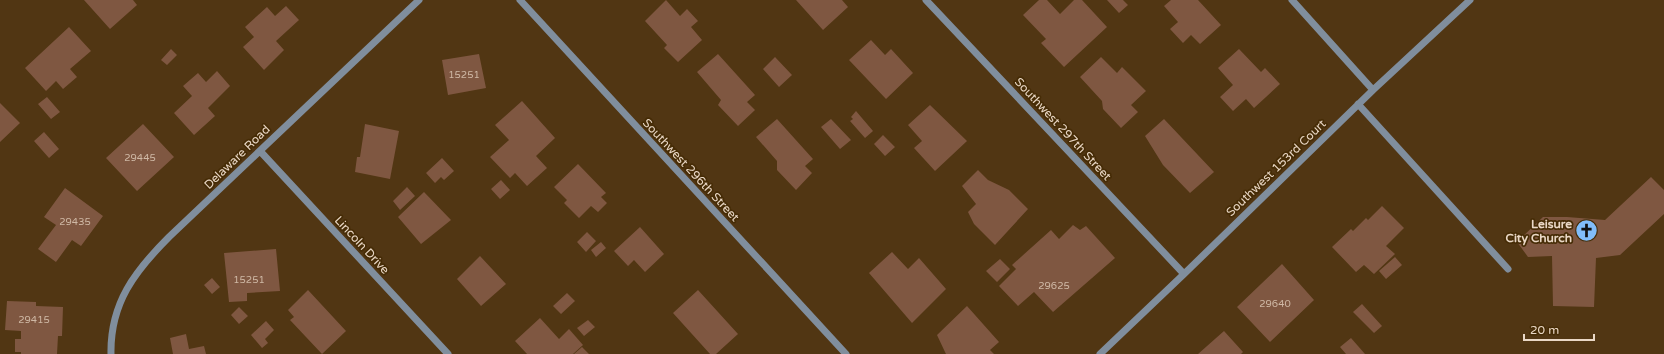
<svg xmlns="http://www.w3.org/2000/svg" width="1664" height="354" font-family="'Varela Round',sans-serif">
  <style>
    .building { fill: #7f5741 }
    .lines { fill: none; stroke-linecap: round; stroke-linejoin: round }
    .minor { stroke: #808e9d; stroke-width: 7 }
    .labels { text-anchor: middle; stroke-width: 3.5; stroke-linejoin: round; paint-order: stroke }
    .number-label { font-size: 10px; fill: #cfb8a5 }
    .street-label { font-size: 12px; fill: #ead8c6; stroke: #462c06 }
    .poi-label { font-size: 12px; font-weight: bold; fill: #ead8c6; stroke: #462c06; text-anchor: end }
  </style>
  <rect width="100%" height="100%" fill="#513613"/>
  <path class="building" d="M84,0H133L137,5L110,29Z
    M666,0L680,16L687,9L698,21L691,27L702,40L678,62L664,48L667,45L645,21Z
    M796,0H842L848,7L823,30Z
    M1039,0H1047L1060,14L1074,0H1082L1107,27L1064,67L1041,43L1046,39L1023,15Z
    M1107,0H1123L1128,5L1119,13Z
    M1171,0H1198L1221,25L1200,44L1191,35L1183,43L1170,29L1178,22L1164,6Z
    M286,6L299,20L276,41L284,50L264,70L243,47L254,37L245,27L267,7L275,16Z
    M69,27L91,51L70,69L77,77L63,89L56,81L46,91L25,68Z
    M871,40L885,55L891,49L913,73L886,99L849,60Z
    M171,49L177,55L167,65L161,60Z
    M1239,49L1261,72L1265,68L1280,84L1254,108L1246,99L1233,111L1220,97L1233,85L1218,68Z
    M479,54L486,88L448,95L442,60Z
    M718,54L755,95L747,102L755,110L738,126L718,105L721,100L697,72Z
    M775,57L792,75L779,87L763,69Z
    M1101,57L1117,73L1122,67L1146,91L1131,105L1138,112L1121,128L1103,109L1102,101L1080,77Z
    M217,71L230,86L208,108L215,116L194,135L174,113L192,96L183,86L198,73L206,82Z
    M47,97L60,112L51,119L38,104Z
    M522,101L555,138L536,156L547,168L527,186L515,173L510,178L490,157L509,140L495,125Z
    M0,103L20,123L0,142Z
    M930,105L967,141L935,171L914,148L922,141L908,125Z
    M856,111L873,131L865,138L850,121L853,119L851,117Z
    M777,119L813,159L805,166L812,173L796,190L777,170V161L756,137Z
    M831,119L851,140L840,149L821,127Z
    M1164,119L1214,172L1190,193L1163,165L1145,136Z
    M143,124L174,157L137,191L106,158Z
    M365,124L399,131L390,179L355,172L357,157H360Z
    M44,132L59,149L49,158L34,141Z
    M883,135L895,147L885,156L874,144Z
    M442,158L454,171L444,180L441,177L435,183L426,173Z
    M578,164L606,193L601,197L607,203L598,212L591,206L579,218L564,203L567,200L554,187Z
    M978,170L988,180L1009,190L1028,209L995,245L974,224L968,212L976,204L962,186Z
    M1651,177L1664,190V214L1620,255L1596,258L1594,307L1553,306L1552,256L1528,257L1517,242L1543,217H1567L1605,220Z
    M501,180L510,190L500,199L491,189Z
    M407,187L415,196L400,210L393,201Z
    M65,188L103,216L81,246L72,240L56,262L38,249L56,225L44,217Z
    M424,192L451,220L421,244L398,217Z
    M1382,206L1404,228L1386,246L1395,254L1374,274L1364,265L1356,272L1332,247L1351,229L1353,231L1366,218L1368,220Z
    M1073,225L1080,230L1086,226L1115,258L1053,312L1034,292L1018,306L999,286L1016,269L1012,265L1051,230L1059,239Z
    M640,227L664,254L645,272L634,260L628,266L614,251Z
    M587,232L596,241L586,252L577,242Z
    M601,242L606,248L596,257L591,250Z
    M276,249L280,291L247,293V301L229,302L224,253Z
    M892,252L908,269L919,258L946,289L912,323L869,273Z
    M480,256L506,284L481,306L457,279Z
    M1395,257L1402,265L1386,279L1379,271Z
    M1000,259L1010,269L997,282L986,271Z
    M1282,264L1314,300L1270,342L1237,307Z
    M212,278L220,287L212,294L204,285Z
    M308,290L346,331L322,354L290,320L294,317L288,310Z
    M698,290L738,334L716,354H710L673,313Z
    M567,293L575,301L561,314L553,306Z
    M7,301L36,302V306L63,307L62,336H58L57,354H21V352H15V339H21V331L5,330Z
    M1362,304L1382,326L1374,333L1353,312Z
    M967,306L999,342L990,350L994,354H946L945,352L937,335Z
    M239,307L248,316L239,324L231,315Z
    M540,318L559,339L569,329L583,345L573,354H527L515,341Z
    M588,320L595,327L584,336L577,328Z
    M266,321L274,330L265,339L268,343L262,348L251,335Z
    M1224,331L1243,352L1241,354H1198Z
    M186,334L189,349L204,346L206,354H173L170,338Z
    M1351,338L1365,354H1346L1340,347Z
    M582,347L589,354H574Z"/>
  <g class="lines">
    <path class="minor" d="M520,0L846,354
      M926,0L1184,274
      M1292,0L1373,90
      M1358,104L1508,269
      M260,151L448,354
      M111,354C110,303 135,271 169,237L419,0
      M1100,354L1184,274L1373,90L1470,0"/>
  </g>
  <defs>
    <symbol id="church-disc" viewBox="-11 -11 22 22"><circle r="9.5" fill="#81bdfa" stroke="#462c06"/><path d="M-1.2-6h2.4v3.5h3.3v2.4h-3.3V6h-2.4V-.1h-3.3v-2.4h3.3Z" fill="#111"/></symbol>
  </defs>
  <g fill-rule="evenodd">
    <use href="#church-disc" x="1574" y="218" width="25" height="25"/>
  </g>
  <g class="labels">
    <g class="number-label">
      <text x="464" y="78">15251</text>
      <text x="140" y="161">29445</text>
      <text x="75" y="225">29435</text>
      <text x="249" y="283">15251</text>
      <text x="1054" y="289">29625</text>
      <text x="1275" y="307">29640</text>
      <text x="34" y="323">29415</text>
    </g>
    <g class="street-label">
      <text transform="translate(1063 129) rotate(47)" y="4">Southwest 297th Street</text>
      <text transform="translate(237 157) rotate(-44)" y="4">Delaware Road</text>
      <text transform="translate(1276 168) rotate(-44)" y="4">Southwest 153rd Court</text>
      <text transform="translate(691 170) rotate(47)" y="4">Southwest 296th Street</text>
      <text transform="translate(362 245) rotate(47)" y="4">Lincoln Drive</text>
    </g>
    <g class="poi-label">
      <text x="1572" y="228">Leisure<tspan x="1572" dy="14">City Church</tspan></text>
    </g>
  </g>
  <path d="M1524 334v6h70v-6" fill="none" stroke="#ead8c6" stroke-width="2"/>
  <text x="1530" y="334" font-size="12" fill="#ead8c6" stroke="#462c06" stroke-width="3" paint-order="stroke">20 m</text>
</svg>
